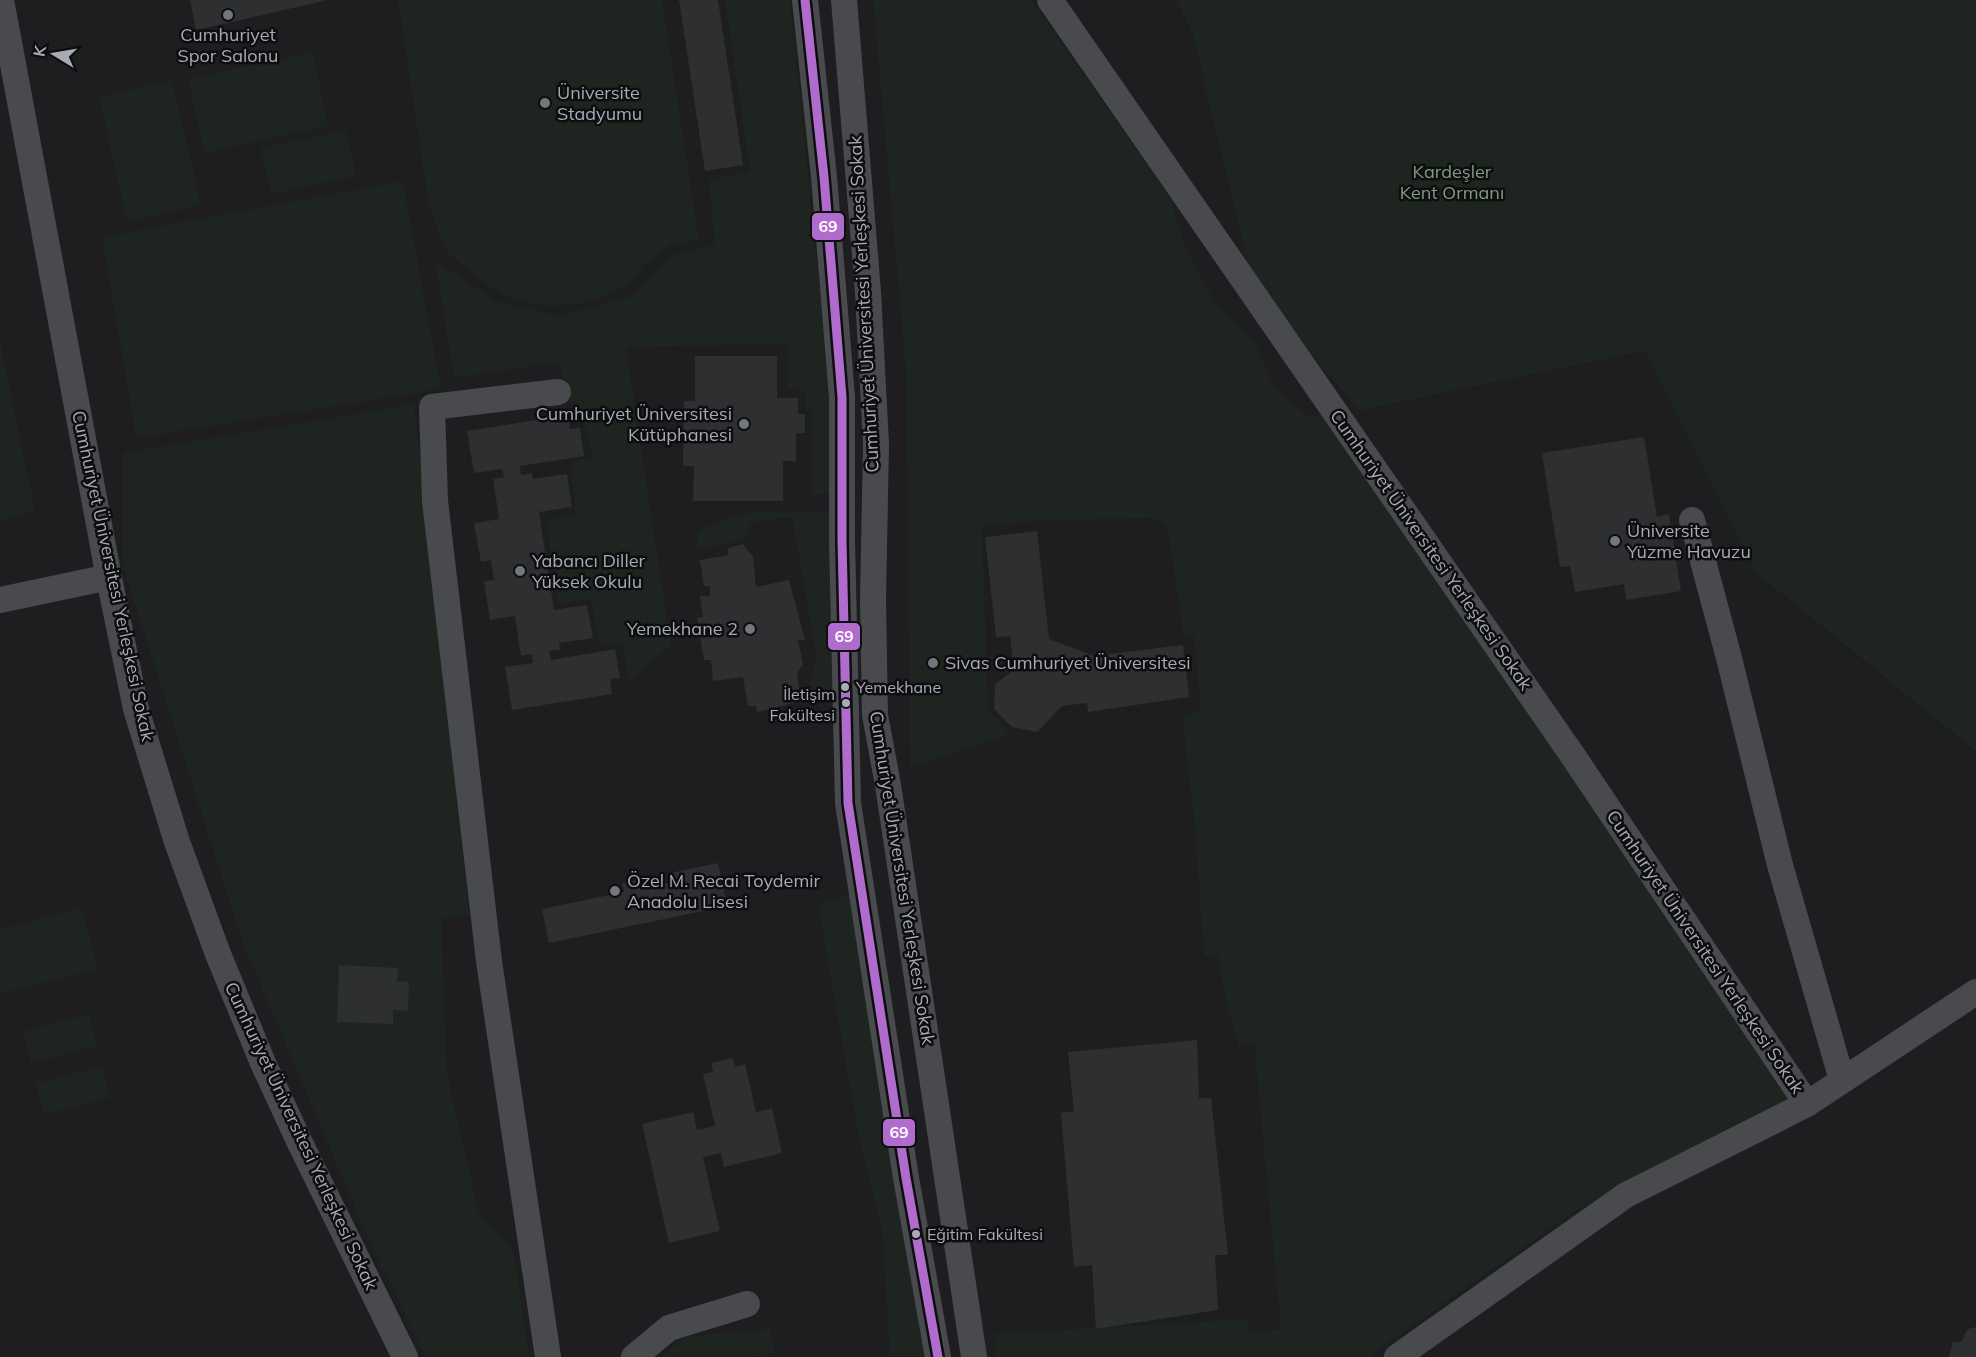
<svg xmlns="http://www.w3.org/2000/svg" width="1976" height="1357" font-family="Mulish,sans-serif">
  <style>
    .built { fill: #1e1e20 }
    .green { fill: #1e241f }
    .building { fill: #2e2f30 }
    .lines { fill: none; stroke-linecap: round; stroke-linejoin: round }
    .minor { stroke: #484a4d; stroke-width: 26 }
    .bus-1-casing { stroke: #0e0e10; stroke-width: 14 }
    .bus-1 { stroke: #b06ccc; stroke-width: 9 }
    .poi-dot { fill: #73767c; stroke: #0e0e10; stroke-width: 2 }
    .bus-dot { fill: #a6abb4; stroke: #0e0e10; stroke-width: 2 }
    .labels { text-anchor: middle; stroke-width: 5; stroke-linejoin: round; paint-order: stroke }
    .bus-label { font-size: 16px; fill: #a6abb4; stroke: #0e0e10; text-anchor: start }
    .poi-label { font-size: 18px; fill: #a6abb4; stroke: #0e0e10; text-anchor: start }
    .park-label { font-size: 18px; fill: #7f9d80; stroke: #0e0e10 }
    .street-label { font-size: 18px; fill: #a6abb4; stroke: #0e0e10 }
    .line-badge { stroke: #0e0e10; stroke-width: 2 }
    .badge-label { font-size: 16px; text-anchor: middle; font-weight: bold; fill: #fff }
  </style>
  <rect width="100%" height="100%" fill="#141414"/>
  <path class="built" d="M0,0H1175L1193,35L1359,411L1645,351L1757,574L1976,752V1357H0Z"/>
  <path class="green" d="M398,0H662L699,240L670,245L646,263L628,286L584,304L543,306L504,296L474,275L446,251L429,206Z
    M725,0H790L830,390L834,493L812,495L811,411L805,409V391L788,389L787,344L626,347L671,646L629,682L622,644L599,645L591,599L558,604L547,521L576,513L570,462L592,457L586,429L565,393L560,362L454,378L435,260L495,301L560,316L635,295L651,274L673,255L715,244L709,180L750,171Z
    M873,0H1031L1171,199L1184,243L1214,301L1256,344L1273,385L1310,418L1322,414L1793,1098L1576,1210L1368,1357H997L994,1334L1248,1319L1250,1333L1281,1329L1254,1044L1239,1047L1229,1014L1217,955L1204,956L1195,829L1182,715L1201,711L1194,636L1184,637L1169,537L1164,525L1150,518L1045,520L982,525L988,710L1010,735L910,768L906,371Z
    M1175,0H1976V752L1757,574L1645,351L1359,411L1253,284L1193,35Z
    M313,52L328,126L204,153L188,79Z
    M172,80L201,205L127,222L99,97Z
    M346,130L356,176L271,194L261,148Z
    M403,181L441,389L136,438L102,237Z
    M0,341L35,510L0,521Z
    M414,404L469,916L441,919L447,1074L479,1213L514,1252L529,1357H426L376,1256L243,944L123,566V453Z
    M753,512L832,513L836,701L806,704L816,655L792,517L752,522L745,540L697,549L698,531L720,520Z
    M852,892L928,1357L890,1356L882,1229L859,1138L818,905Z
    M82,908L98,969L0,994V929Z
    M89,1014L97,1046L31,1063L23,1031Z
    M102,1066L110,1098L44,1115L36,1083Z
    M770,1329L775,1353L752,1357H660L686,1337Z"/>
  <path class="building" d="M190,0H324V1L196,30Z
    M679,0H718L743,165L705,171Z
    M695,356H777V398H798V414H805V433H796V461H783V501H693L694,466H683L684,401H695Z
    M568,415L570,429L580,428L584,456L520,466L521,475L532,473L533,479L567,474L572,507L539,512L554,610L587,605L593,638L559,643L560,650L549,651L551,660L615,649L620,678L610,679L612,694L512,710L505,667L533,663L532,654L521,656L515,616L490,620L484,581L494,580L491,560L481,562L474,523L499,519L493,479L504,477L502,469L474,473L467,431Z
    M1644,437L1657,517L1669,514L1681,591L1626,600L1624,584L1575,592L1570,566L1560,567L1542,453Z
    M1037,531L1049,639L1094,656L1183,645L1189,697L1088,712L1087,703L1062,706L1037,732L1012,727L994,709L995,684L1014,670L1010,636L996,637L985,537Z
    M743,544L753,557L756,587L789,580L805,640H798L803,664L797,673L801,701L757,712L756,706H748L743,677L713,681L711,660H704L697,618L703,617L700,596H710V586H704L700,560L728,555V548Z
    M718,863L727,906L549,943L542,909L624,892L622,883L643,879L645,888L672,882L671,873Z
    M339,965L398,968L397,981L409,982L408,1011L393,1010V1024L337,1022Z
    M1197,1040L1199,1098H1211L1228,1255H1215L1218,1310L1096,1329L1092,1265L1074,1267L1061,1113L1074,1111L1068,1052Z
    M733,1058L735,1067L745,1064L756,1112L772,1108L782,1153L724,1167L721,1153L703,1157L720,1231L669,1243L642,1124L693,1112L697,1130L715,1126L703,1074L713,1072L711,1063Z
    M1976,1327V1357H1949L1953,1342H1961L1968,1329Z"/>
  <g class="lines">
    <path class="minor" d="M1,0L109,578L136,709L177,842L218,954L263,1063L300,1143L405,1357
      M805,0L824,177L842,397V540L848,803L906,1178L938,1357
      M844,0L868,292L876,444L873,600L875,715L888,785L974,1357
      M1050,0L1575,759L1807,1104
      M1692,520L1729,658L1780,865L1842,1080
      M0,600L95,580
      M548,1357L489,961L435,501L432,407L558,392
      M634,1357L669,1328L747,1304
      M1397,1357L1626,1195L1807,1104L1976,992"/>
    <defs>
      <path id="bus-1" d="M805,0L824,177L842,397V540L848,803L906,1178L938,1357"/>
    </defs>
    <use href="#bus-1" class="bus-1-casing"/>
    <use href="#bus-1" class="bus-1"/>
  </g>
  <g class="poi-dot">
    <circle cx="228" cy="15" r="6"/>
    <circle cx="545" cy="103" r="6"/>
    <circle cx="744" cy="424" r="6"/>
    <circle cx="1615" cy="541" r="6"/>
    <circle cx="520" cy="571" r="6"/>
    <circle cx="750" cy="629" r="6"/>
    <circle cx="933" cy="663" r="6"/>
    <circle cx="615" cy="891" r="6"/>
  </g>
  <g class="bus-dot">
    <circle cx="845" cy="687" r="5"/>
    <circle cx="846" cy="703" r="5"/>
    <circle cx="916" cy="1234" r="5"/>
  </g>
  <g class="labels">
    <g class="bus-label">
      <text x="856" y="693">Yemekhane</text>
      <text x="835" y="700" text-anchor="end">İletişim<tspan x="835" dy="21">Fakültesi</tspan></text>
      <text x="927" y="1240">Eğitim Fakültesi</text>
    </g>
    <g class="poi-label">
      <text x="228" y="41" text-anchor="middle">Cumhuriyet<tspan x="228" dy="21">Spor Salonu</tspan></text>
      <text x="557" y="99">Üniversite<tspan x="557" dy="21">Stadyumu</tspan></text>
      <text x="732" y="420" text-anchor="end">Cumhuriyet Üniversitesi<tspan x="732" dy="21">Kütüphanesi</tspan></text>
      <text x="1627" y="537">Üniversite<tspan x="1627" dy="21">Yüzme Havuzu</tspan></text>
      <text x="532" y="567">Yabancı Diller<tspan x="532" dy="21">Yüksek Okulu</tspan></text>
      <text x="738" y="635" text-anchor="end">Yemekhane 2</text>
      <text x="945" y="669">Sivas Cumhuriyet Üniversitesi</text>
      <text x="627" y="887">Özel M. Recai Toydemir<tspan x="627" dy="21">Anadolu Lisesi</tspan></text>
    </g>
    <g class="park-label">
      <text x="1452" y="178">Kardeşler<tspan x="1452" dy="21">Kent Ormanı</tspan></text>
    </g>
    <g class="street-label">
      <text transform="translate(864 304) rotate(-93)" y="6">Cumhuriyet Üniversitesi Yerleşkesi Sokak</text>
      <text transform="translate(1431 550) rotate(55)" y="6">Cumhuriyet Üniversitesi Yerleşkesi Sokak</text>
      <text transform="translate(113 576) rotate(78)" y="6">Cumhuriyet Üniversitesi Yerleşkesi Sokak</text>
      <text transform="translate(902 878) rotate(81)" y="6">Cumhuriyet Üniversitesi Yerleşkesi Sokak</text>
      <text transform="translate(1705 952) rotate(56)" y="6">Cumhuriyet Üniversitesi Yerleşkesi Sokak</text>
      <text transform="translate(301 1136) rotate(65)" y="6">Cumhuriyet Üniversitesi Yerleşkesi Sokak</text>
    </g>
  </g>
  <g class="line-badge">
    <rect x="811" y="212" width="34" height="29" rx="6" fill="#b06ccc"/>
    <rect x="827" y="622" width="34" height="29" rx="6" fill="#b06ccc"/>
    <rect x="882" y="1118" width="34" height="29" rx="6" fill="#b06ccc"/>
  </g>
  <g class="badge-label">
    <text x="828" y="232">69</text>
    <text x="844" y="642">69</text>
    <text x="899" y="1138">69</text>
  </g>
  <g transform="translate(54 54) rotate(281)" stroke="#0e0e10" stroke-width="4.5" paint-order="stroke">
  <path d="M0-4.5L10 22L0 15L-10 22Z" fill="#a6abb4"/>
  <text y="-9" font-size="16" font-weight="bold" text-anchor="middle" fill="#a6abb4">K</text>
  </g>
</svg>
